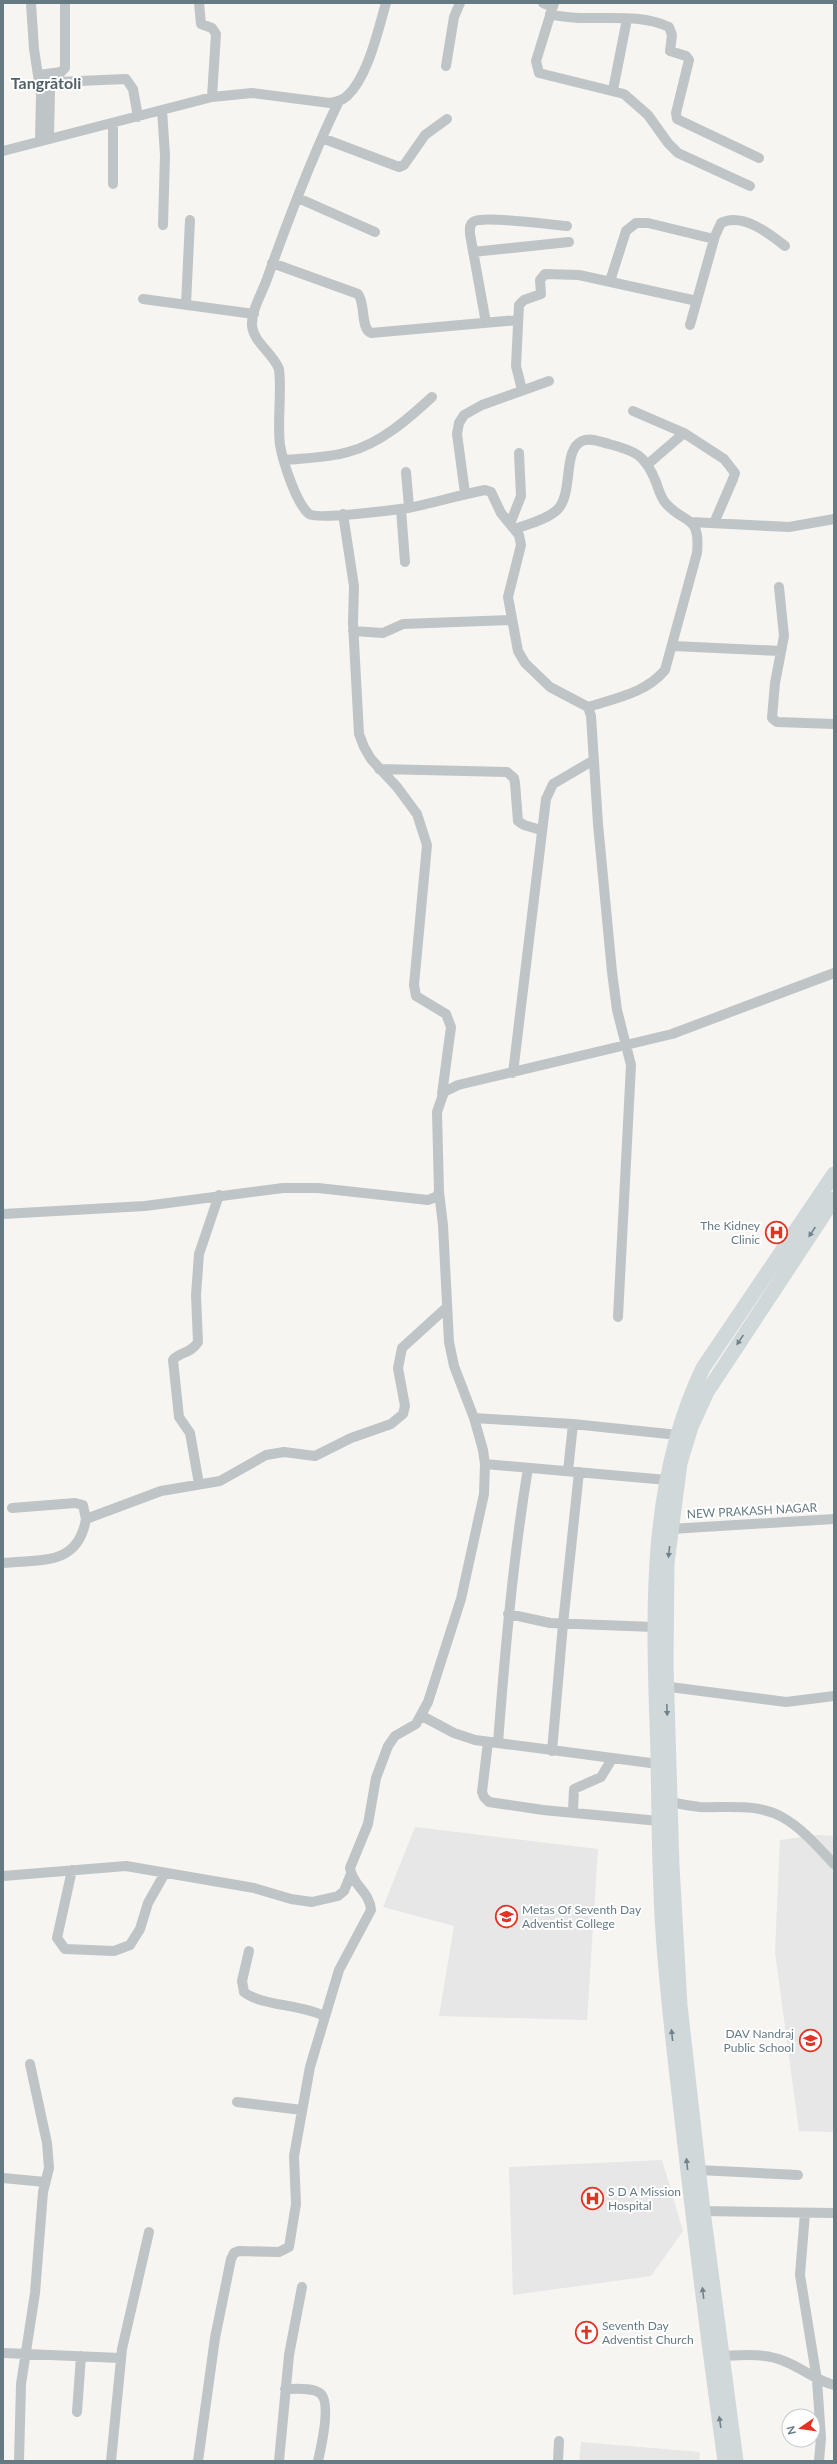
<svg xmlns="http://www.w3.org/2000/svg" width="837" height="2464" font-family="Lato,sans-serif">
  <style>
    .built { fill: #e6e7e6 }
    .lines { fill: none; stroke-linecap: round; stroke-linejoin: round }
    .minor { stroke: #bfc4c6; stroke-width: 10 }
    .secondary { stroke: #d1d8da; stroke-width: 15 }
    .oneway { fill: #70838c }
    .labels { text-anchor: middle; stroke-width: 4; stroke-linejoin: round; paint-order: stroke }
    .poi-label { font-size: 12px; fill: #657a83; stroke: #fff; text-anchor: start }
    .street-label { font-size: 12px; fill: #657a83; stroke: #fff }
    .district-label { font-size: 16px; font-weight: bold; fill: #536268; stroke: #fff }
  </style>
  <rect width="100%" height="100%" fill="#f6f5f2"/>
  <path class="built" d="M415,1827L598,1849L587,2020L439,2016L454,1926L383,1907Z
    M817,1835L834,1836V2132L799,2131L775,1952L780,1840Z
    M662,2160L683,2231L651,2276L513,2295L509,2167Z
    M581,2442L700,2452L699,2461H579Z"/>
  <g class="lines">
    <path class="minor" d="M31,3L34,49L41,95L40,140
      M199,3L201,24L212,28L216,34L212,97
      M543,3L552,7
      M554,3L536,61L539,73L624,94L648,115L668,143L678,153L750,186
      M550,14C588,24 633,10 669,27L672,35L670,51L686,56L689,60L676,113L677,119L759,158
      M446,66L454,17L460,3
      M39,75L61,72L65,68V3
      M613,90L627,19
      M339,101C311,158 288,220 267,279C262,293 251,311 252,326C254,343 273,353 279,369C282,394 277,420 280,445C283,462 296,503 309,514C317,520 394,510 408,508C434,503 459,495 485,490L491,492L501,513L519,535L521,545L508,597L518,651L525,663L550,687L588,707L591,716L598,824L612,972L617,1010L631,1065L618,1317
      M162,110L165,155L163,225
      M113,123V184
      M49,138L50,90L52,85L57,82L126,79L133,89L138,117
      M322,138L399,167L404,165L425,135L447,119
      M3,151L212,97L252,93L330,103C336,102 342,101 347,96C368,77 378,30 386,3
      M298,198L375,232
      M473,252L569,242
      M272,263L358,294C366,304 360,328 371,333L517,320
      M610,281L626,231L636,223H648L714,239
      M143,299L254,314
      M186,304L190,220
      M486,323L470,234C470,229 469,225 473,222C482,215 551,225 567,226
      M690,325L715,236L721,223C742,212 770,234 785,246
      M522,390L516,366L519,305L524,300L541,294L540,280L545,274L579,275L697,301
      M633,411L684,433
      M284,460C304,458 328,458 348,452C380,444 408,419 432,397
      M648,464L684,433L724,459L735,473L733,479L714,523
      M406,472L409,507
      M465,493L457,434L459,423L464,415L482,405L549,381
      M401,509L405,562
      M343,514L354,586L353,623L359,734L364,747L371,759L397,787L417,814L427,845L414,985L416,996L446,1014L451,1027L442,1094
      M691,522L789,527L834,519
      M510,524L521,496L519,453
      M515,529C528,524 546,520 557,510C574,494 562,450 582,441C591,437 600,442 609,444C636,451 645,455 656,482C658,488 660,495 664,501C682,525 701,512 697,553L665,670C646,693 616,698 588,707
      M779,587L784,636L775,683L772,718L777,722L834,724
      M353,631L383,633L403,624L511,620
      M673,646L781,651
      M379,769L507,772L514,778L515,783L518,821L524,825L541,830
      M513,1073L546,799L553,784L594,760
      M3,1214L145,1206L283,1188H318L428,1200L436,1197L439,1192L437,1112L444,1092L458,1085L672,1034L834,973
      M474,1418L573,1424L678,1435
      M485,1464L667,1480
      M568,1471L573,1424
      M199,1484L190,1433L179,1417L173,1360C179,1352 191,1354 198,1342L196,1295L199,1254L219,1195
      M12,1508L75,1503L83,1505L86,1519
      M671,1529L834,1519
      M3,1563C42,1559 78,1566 86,1519L161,1491L220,1481L266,1455L284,1452L315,1456L351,1438L391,1424L403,1414L405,1406L398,1368L402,1348L446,1308
      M508,1614L550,1623L654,1627
      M662,1686L786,1702L834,1696
      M422,1716L454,1733L475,1740L658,1764
      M488,1742L482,1792L484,1797L489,1802L543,1810L659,1821
      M498,1743C505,1651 513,1559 528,1468
      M552,1751L563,1624L579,1472
      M670,1802C680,1804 690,1806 700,1807C727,1808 757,1803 782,1817C802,1828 818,1847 834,1864
      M573,1812L574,1789L601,1777L612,1759
      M72,1870L57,1938L65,1949L114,1951L130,1945L140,1929L148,1903L165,1873
      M3,1876L126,1866L254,1888L291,1899L312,1902L338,1896L344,1891L351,1874
      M249,1951L242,1981L244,1992C261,2006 301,2004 324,2016
      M237,2102L302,2110
      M698,2170L798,2175
      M3,2178L45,2182
      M703,2211L834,2213
      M805,2213L800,2275L817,2380L821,2438L819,2461
      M3,2353L120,2358
      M723,2356C742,2355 766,2353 784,2361C802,2368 815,2380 834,2385
      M285,2389C295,2389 314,2387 321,2394C331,2404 321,2448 318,2461
      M77,2412L81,2356
      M19,2461L21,2384L35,2293L43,2192L49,2168L47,2143L30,2064
      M111,2461L122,2349L149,2232
      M198,2461L215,2338L231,2259L234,2253L239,2251L279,2252L289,2247L296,2204L294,2156L310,2067L339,1970L371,1910C370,1892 352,1885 350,1868L368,1824L376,1778L388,1746L395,1736L416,1724L428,1702L461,1599L484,1494L485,1464L483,1450L474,1418L454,1366L449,1342L443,1225L439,1192
      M279,2461L289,2355L302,2287
      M558,2461L559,2441"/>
    <path class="secondary" d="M725,2461C709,2347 695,2234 682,2120C675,2057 667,1995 663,1932C659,1873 659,1814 658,1755C654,1625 645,1489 703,1368L834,1174
      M736,2461L703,2211L680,2005L672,1866L666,1665L667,1563L680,1463L691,1427L707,1392L834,1199"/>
  </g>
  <defs><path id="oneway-solid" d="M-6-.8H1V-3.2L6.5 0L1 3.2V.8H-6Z"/></defs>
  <g class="oneway">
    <use href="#oneway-solid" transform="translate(812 1232) rotate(124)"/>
    <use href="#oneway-solid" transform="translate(740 1340) rotate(124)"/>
    <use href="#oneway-solid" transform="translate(669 1552) rotate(96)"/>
    <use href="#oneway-solid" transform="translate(667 1710) rotate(88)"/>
    <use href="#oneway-solid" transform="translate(672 2035) rotate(-96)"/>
    <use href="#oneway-solid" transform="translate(687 2164) rotate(-96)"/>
    <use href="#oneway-solid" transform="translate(703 2293) rotate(-97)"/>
    <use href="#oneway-solid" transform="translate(720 2422) rotate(-98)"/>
  </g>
  <defs>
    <symbol id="hospital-ring" viewBox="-11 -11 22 22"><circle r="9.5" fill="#fff" stroke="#e33325" stroke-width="1.5"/><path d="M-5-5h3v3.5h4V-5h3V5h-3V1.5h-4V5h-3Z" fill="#e33325"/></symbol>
    <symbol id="university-ring" viewBox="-11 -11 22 22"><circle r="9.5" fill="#fff" stroke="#e33325" stroke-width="1.5"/><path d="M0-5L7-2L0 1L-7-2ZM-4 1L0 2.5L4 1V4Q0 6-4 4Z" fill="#e33325"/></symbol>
    <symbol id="school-ring" viewBox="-11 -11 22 22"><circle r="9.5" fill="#fff" stroke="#e33325" stroke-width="1.5"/><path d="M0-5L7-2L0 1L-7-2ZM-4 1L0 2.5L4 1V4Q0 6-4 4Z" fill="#e33325"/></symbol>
    <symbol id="church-ring" viewBox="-11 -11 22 22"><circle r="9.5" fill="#fff" stroke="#e33325" stroke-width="1.5"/><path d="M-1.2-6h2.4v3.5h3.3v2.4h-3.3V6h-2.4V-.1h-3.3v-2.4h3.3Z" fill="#e33325"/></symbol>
  </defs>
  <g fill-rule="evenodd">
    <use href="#hospital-ring" x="764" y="1220" width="25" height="25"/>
    <use href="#university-ring" x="494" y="1904" width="25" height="25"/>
    <use href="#school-ring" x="798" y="2028" width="25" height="25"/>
    <use href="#hospital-ring" x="580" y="2186" width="25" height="25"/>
    <use href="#church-ring" x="574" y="2320" width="25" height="25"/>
  </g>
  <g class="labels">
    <g class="poi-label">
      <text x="760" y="1230" text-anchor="end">The Kidney<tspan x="760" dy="14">Clinic</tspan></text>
      <text x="522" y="1914">Metas Of Seventh Day<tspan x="522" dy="14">Adventist College</tspan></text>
      <text x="794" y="2038" text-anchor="end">DAV Nandraj<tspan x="794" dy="14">Public School</tspan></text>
      <text x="608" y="2196">S D A Mission<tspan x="608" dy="14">Hospital</tspan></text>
      <text x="602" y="2330">Seventh Day<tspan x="602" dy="14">Adventist Church</tspan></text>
    </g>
    <g class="street-label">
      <text transform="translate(752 1511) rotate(-3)" y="4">NEW PRAKASH NAGAR</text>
    </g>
    <g class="district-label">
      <text x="46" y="89">Tangrātoli</text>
    </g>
  </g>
  <rect width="837" height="2464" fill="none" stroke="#657a83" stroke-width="8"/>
  <g transform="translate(801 2428) rotate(257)"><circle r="19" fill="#ffffff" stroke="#c1cacd"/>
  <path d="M0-3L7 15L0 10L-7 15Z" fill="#e33325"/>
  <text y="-6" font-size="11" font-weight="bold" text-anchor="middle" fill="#657a83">N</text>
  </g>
</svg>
